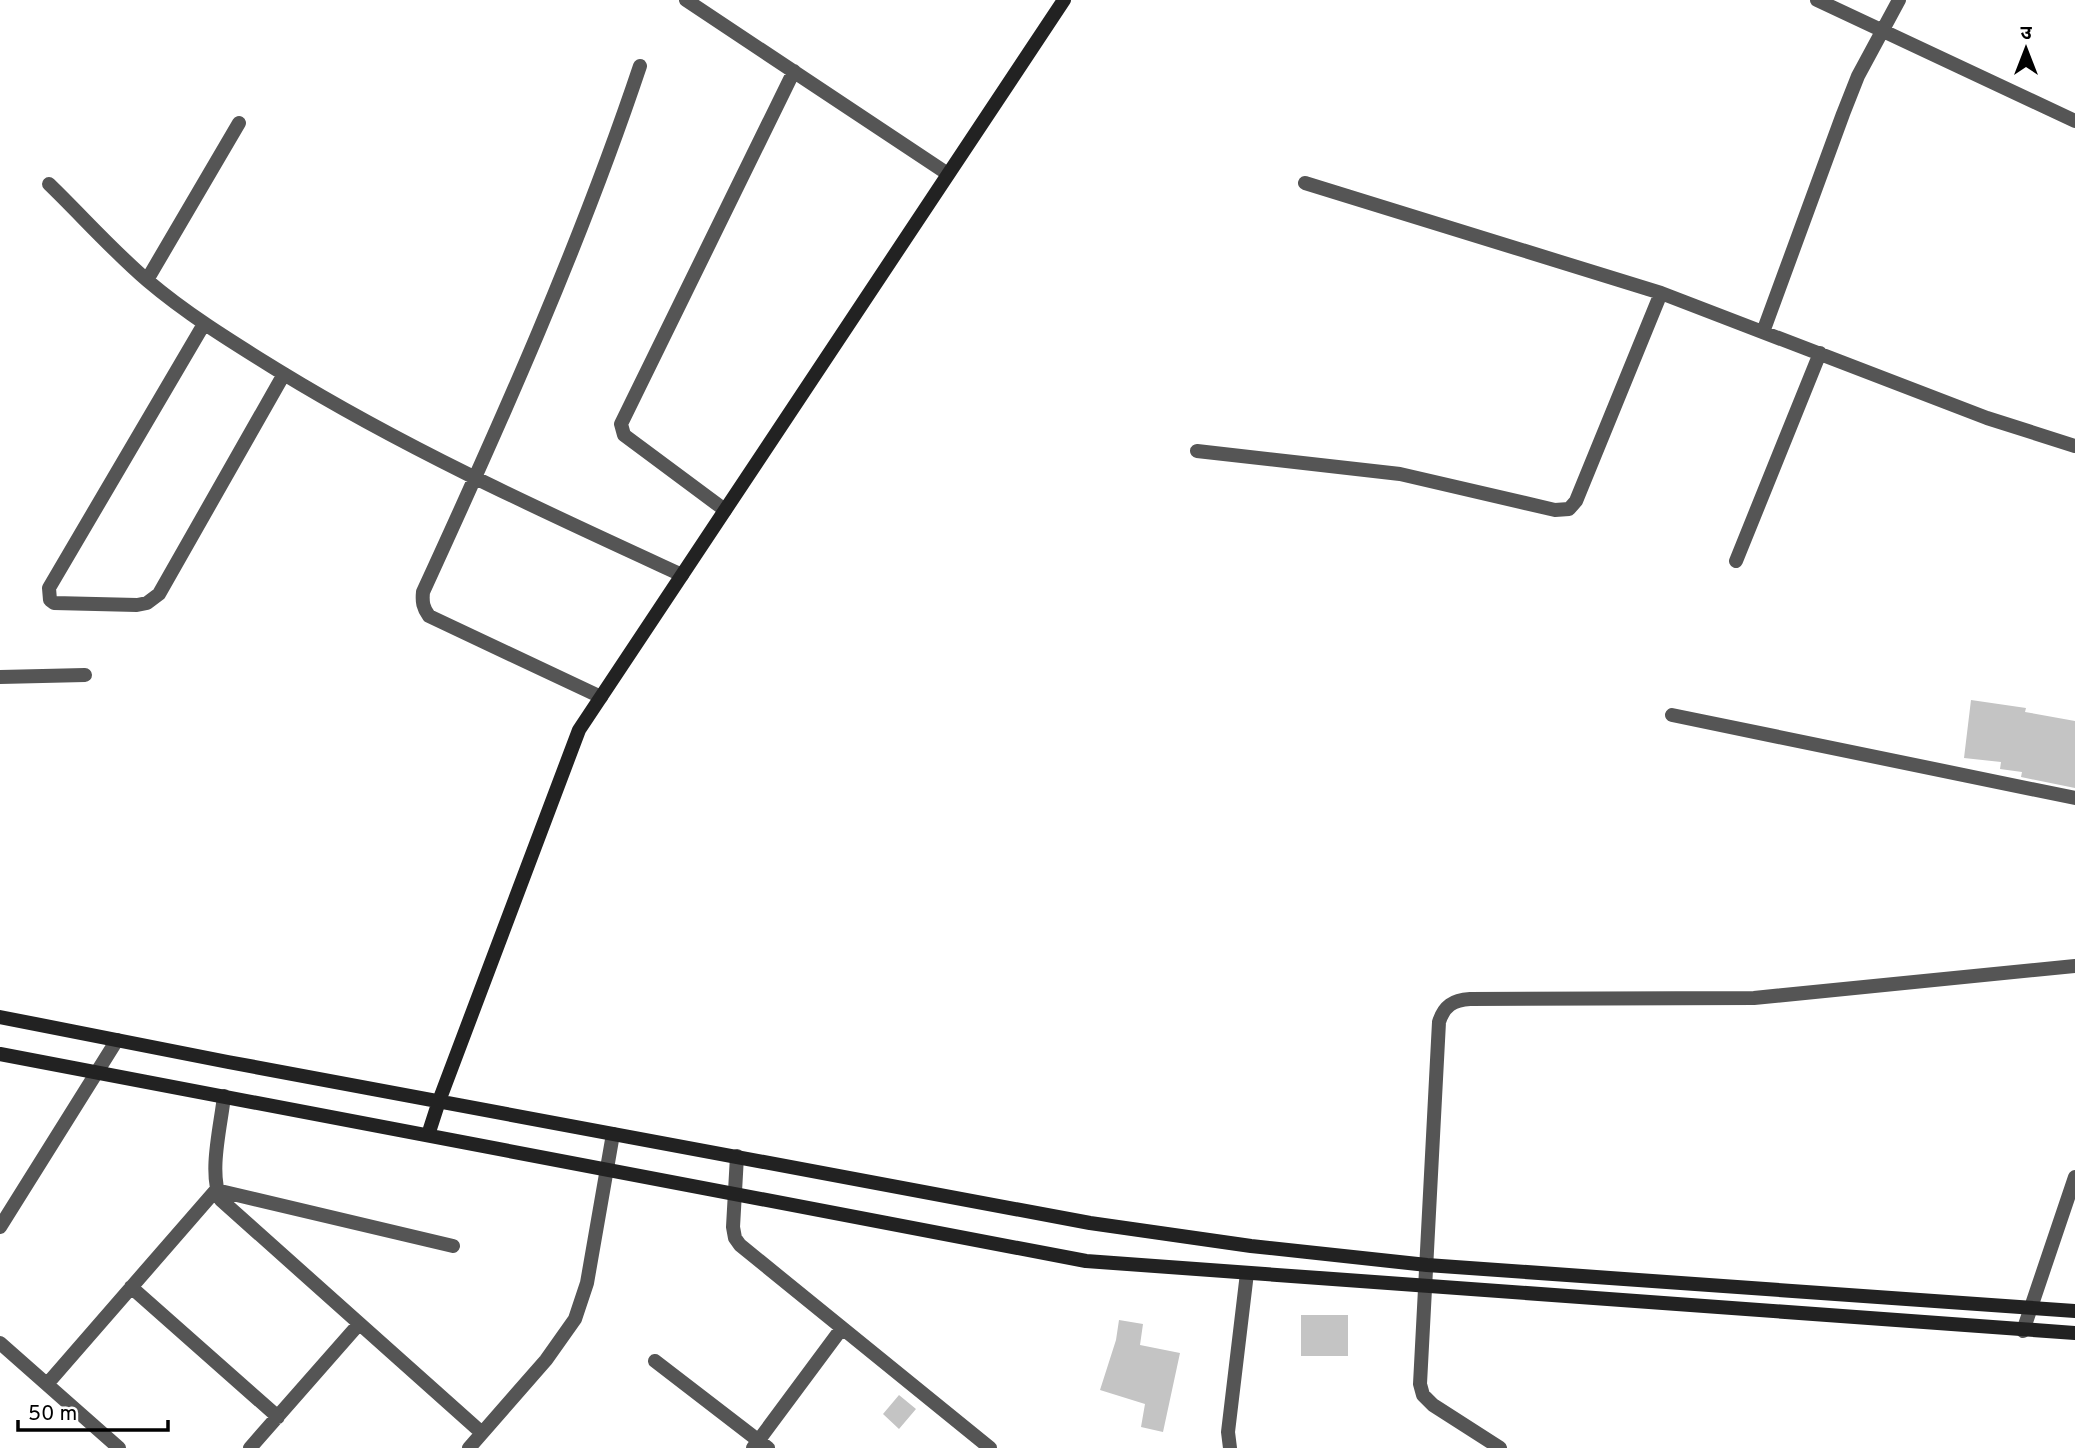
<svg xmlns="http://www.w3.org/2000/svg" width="2075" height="1448" font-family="Overpass,'Noto Sans Devanagari',sans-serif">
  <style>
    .building { fill: #c4c4c4 }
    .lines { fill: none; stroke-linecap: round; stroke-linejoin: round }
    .street { stroke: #555; stroke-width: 14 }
    .secondary { stroke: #222; stroke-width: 14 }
  </style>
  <rect width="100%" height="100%" fill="#fff"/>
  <path class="building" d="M1971,700L2026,708L2025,712L2075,721V788L2021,777L2022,772L2000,769L2001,762L1964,758Z
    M1301,1315H1348V1356H1301Z
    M1119,1320L1143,1324L1140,1345L1180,1353L1163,1432L1141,1427L1145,1404L1100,1390L1116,1340Z
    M899,1395L916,1409L899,1429L883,1414Z"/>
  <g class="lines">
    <path class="street" d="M686,0L948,174
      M1817,0L2075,121
      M1305,183L1661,293L1987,418L2075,446
      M49,184C82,216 113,251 148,281C188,315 234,343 279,371C408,450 545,512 682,575
      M147,280L239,123
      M204,324L49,588L50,600L54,603L137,605L147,603L159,594L284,374
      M1763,332L1843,114L1858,76L1899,0
      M1197,451L1400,474L1555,510L1569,509L1576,501L1661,293
      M725,510L624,435L621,424L794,71
      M1736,561L1820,353
      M0,677L85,675
      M601,697L429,616C423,608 422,602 423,592C502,420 580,245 640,66
      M1672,715L2075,798
      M224,1096C221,1125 208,1174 221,1200L482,1433
      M737,1156L733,1227L735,1238L740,1245L990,1448
      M0,1227L117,1040
      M131,1287L278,1417
      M2023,1331L2075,1177
      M0,1343L119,1448
      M655,1361L768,1448
      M48,1383L216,1190L453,1246
      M250,1448L359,1324
      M469,1448L546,1360L575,1319L587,1283L613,1134
      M753,1448L842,1328
      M1230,1448L1228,1432L1247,1273
      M1500,1448L1433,1405L1423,1395L1420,1384L1439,1022C1444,1006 1453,1000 1470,999L1754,998L2075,966"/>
    <path class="secondary" d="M0,1017L228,1062L1090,1223L1251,1246L1427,1265L2075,1311
      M0,1054L1086,1261L2075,1333
      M428,1135L439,1101L579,730L1064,0"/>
  </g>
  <g transform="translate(2026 49)" stroke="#ffffff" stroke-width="5" paint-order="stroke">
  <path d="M0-5L12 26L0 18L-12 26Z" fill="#000000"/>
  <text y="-10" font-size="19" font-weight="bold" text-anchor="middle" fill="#000000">उ</text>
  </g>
  <path d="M18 1420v10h150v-10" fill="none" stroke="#000000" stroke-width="3.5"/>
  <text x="28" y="1420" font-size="21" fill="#000000" stroke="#ffffff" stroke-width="5" paint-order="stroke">50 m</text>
</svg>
